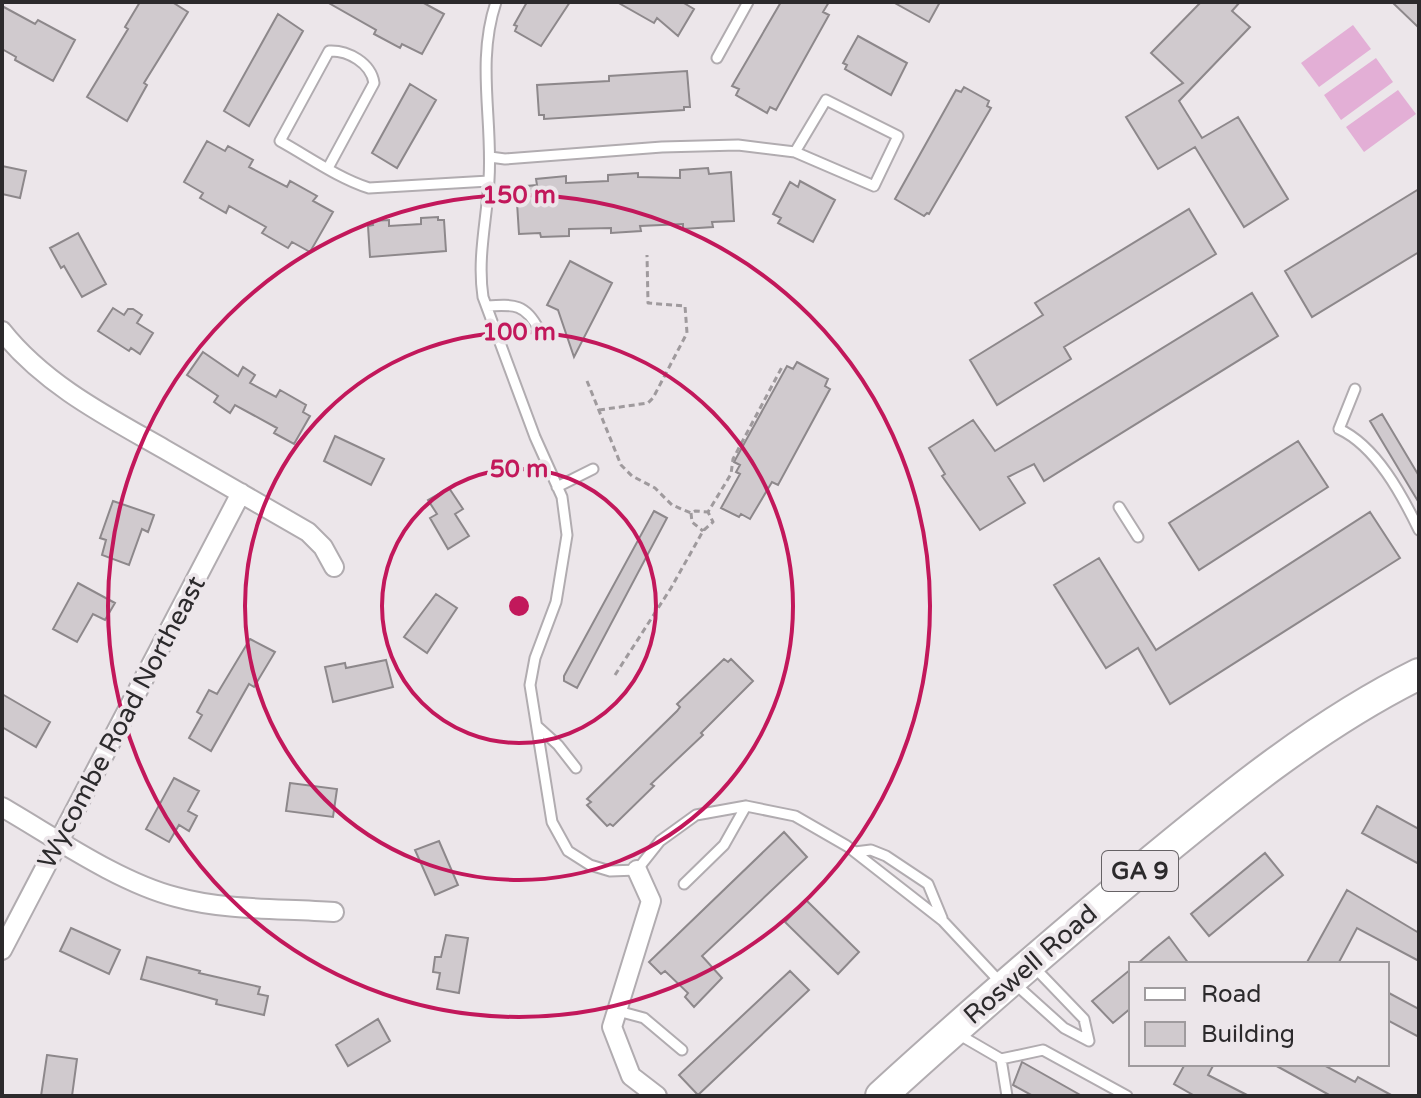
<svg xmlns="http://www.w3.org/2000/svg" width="1421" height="1098" font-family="'Varela Round',sans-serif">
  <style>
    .green { fill: #e3afd6 }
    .building { fill: #d0cace; stroke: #8d888b; stroke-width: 2 }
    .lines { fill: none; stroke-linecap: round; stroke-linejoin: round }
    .service-casing { stroke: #b1acb0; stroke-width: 13 }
    .minor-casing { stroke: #b1acb0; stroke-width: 22 }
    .primary-casing { stroke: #b1acb0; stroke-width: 34 }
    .path { stroke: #9f9a9d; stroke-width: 3; stroke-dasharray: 6 4; stroke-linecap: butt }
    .service { stroke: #fff; stroke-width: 9 }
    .minor { stroke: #fff; stroke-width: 18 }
    .primary { stroke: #fff; stroke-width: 30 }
    .ring { fill: none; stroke: #c2185b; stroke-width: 4 }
    .labels { text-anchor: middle; stroke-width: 8; stroke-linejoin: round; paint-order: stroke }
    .shield { fill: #ece6ea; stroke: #666265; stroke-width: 2 }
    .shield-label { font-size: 24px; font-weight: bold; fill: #2c2a2c }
    .street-label { font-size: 26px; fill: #2c2a2c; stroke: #ece6ea }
    .centre { fill: #c2185b; stroke: #ece6ea; stroke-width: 4 }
    .ring-label { font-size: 24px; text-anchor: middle; font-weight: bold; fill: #c2185b; stroke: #ece6ea; stroke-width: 8; stroke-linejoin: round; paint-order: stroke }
  </style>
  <rect width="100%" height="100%" fill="#ece6ea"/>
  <path class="green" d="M1353,25L1371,49L1319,87L1301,63Z
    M1376,58L1393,82L1341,120L1324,95Z
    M1398,90L1416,114L1364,152L1346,127Z"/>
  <path class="building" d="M140,2H172L188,12L144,83L147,85L127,121L87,97L128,29L125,27Z
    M327,2H422L444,14L422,54L402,44L400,48L374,34L376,30Z
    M527,2H570L541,46L515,31L517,26L514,25Z
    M617,2H682L694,9L678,36L657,18L654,23Z
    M781,2H829L823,12L829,15L776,110L770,107L767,113L736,95L739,89L732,86Z
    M893,2H940L929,22Z
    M1201,2H1240L1232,11L1250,27L1179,101L1202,138L1238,117L1288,199L1244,227L1195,147L1158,169L1126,117L1183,83L1151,53Z
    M1392,2H1419V28Z
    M2,6L35,24L38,20L75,40L53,81L15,60L16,57L2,49Z
    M278,14L303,31L249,126L224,111Z
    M858,36L907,63L891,95L845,69L847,65L843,63Z
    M687,71L690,107H684V110L544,119V115H539L537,85L609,81V76Z
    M410,84L436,100L397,168L372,153Z
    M964,87L989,101L987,106L991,108L929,214L927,213L924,216L895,199L956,90L961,92Z
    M207,141L225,151L228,146L253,160L249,167L287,187L290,181L317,196L313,201L333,212L310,252L292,242L288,248L262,233L266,227L229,206L226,213L200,198L203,193L184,182Z
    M2,166L26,171L20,198L2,194Z
    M708,168L709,174L731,172L734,221L712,222L713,227L683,229V224L640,226L641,231L611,233V228L569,229V236L541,237L540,233L519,234L516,187L537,185L536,179L566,176V183L608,181V175L638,173V177L680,178V170Z
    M800,181L835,200L813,242L778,223L781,218L773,214L790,182L798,187Z
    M1419,189V252L1312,317L1285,271Z
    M1189,209L1216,254L1064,347L1071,359L997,405L970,360L1043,315L1035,303Z
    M438,217V220H444L446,251L370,257L368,226L373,225L372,221L389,220V226L421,224V218Z
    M78,233L106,284L82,297L64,266L61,268L50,248Z
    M570,261L612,283L574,357L558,310L547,305Z
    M1252,293L1278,336L1044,481L1034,464L1008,477L1025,503L980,530L942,476L945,474L929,448L973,420L995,451Z
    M113,308L124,315L128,309H133L142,315L137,323L153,333L140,354L131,348L129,351L98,331Z
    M203,352L238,376L243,367L255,375L250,383L276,397L280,390L306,405L303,412L310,416L294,444L274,433L277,428L235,405L230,413L214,402L218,396L187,375Z
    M797,362L828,379L825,386L830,389L778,485L772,482L750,519L741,514L739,517L721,508L740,474L736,472L740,465L734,462L787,366L793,369Z
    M1382,414L1419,476V503L1370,421Z
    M335,436L384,459L371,485L324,461Z
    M1298,441L1328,487L1199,570L1169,523Z
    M449,488L463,509L455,514L469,536L448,549L430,518L437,514L428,500Z
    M113,501L154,515L148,532L142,529L129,565L102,555L106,540L100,538Z
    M654,511L667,518L577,688L564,681V676Z
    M1370,512L1400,558L1170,704L1138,648L1106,668L1054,585L1099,558L1156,650Z
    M78,583L115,603L105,620L93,614L77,642L53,629Z
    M436,594L457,608L427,653L404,637Z
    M250,639L275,652L254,687L249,684L211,751L189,738L202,715L197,712L209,690L217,694Z
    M724,659L728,662L731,659L753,681L701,733L703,735L651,784L654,786L613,826L610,824L607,826L587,805L591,802L587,799L677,711L680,707L677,704Z
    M386,660L393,687L333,702L325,667L345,663L346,668Z
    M2,694L50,722L36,747L2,727Z
    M174,778L199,791L188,811L197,816L189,831L179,825L169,842L146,829Z
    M290,783L337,789L333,817L286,811Z
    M1377,806L1419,829V864L1362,833Z
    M784,832L807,857L702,956L722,978L694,1007L685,997L688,993L665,971L661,974L649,962Z
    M439,841L458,885L435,895L415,850Z
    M1265,853L1283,875L1209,936L1191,914Z
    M1347,890L1419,933V961L1357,928L1338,964H1306Z
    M806,900L859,952L838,974L785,922Z
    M71,928L120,950L109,974L60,951Z
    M446,935L468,938L459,993L437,989L440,973L433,972L435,957H441Z
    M1169,937L1189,964H1137L1153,950Z
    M147,957L200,971L199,973L260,987L258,994L268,996L264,1015L216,1004L217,1000L141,979Z
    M1131,969V1008L1113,1023L1092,1001Z
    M790,971L809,990L698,1095L679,1075Z
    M1387,992L1419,1009V1037L1387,1020Z
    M378,1019L390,1041L348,1066L336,1045Z
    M47,1055L77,1059L72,1096H41Z
    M1022,1062L1082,1096H1033L1013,1085Z
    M1185,1064H1214L1208,1075L1249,1096H1195L1174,1084Z
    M1273,1064H1322L1355,1082L1358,1077L1393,1096H1331Z"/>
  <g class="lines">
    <defs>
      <path id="service" d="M496,2C476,62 493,119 489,180C487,219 477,257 483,297L535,437L562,497L567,535L556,602L535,658L530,685L552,822L568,851L590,865L610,871L637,870L660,841L696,815L746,806L795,816L847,846L943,921L1001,983
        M717,58L748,2
        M490,157L505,159L662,147L738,145L795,152L826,100L898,136L874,186L795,152
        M328,168L374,83C371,63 348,50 329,51L280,141C309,157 338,178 369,188L489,181
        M487,306C514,304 526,304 539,330
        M1355,389L1339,429C1376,446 1402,495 1419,530
        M557,487L593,469
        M1119,507L1138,537
        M537,726L558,745L576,768
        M855,852L871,850L886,856L928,884L942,918
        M684,884L724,845L746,806
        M1013,982L1064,1028L1089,1041L1084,1019L1033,966
        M618,1011L644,1018L682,1050
        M958,1034L1001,1059L1043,1050L1127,1096
        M1001,1059L1007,1096"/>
      <path id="minor" d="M2,331C44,384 106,416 164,449C212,477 260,504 308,532L323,547L334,567
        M2,807C54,837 118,882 176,897C226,911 282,908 334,912
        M637,870L651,901L612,1027L631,1076L657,1096
        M2,950L241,493"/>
      <path id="primary" d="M881,1096C964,1020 1050,946 1137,873C1225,800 1316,725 1419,674"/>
    </defs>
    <use href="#service" class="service-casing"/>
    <use href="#minor" class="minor-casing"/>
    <use href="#primary" class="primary-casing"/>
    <path class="path" d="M587,381L621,465L632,476L655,488L672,505L691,513L695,511L708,512
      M599,410L648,403L653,398L687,333L685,306L648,303L647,255
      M691,513L692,522L703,531
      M615,675L671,588L703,531L713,522L708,512L731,474L733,459L782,367"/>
    <use href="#service" class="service"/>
    <use href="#minor" class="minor"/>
    <use href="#primary" class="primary"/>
  </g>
  <g class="ring">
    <circle cx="519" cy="606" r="137"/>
    <circle cx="519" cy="606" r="274"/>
    <circle cx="519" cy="606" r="411"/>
  </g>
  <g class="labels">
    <rect class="shield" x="1102" y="851" width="76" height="40" rx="6"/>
    <g class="shield-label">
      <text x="1140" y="879">GA 9</text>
    </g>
    <g class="street-label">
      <text transform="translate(121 722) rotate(-62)" y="9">Wycombe Road Northeast</text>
      <text transform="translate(1030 964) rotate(-41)" y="9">Roswell Road</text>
    </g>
  </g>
  <circle cx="519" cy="606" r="12" class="centre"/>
  <g class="ring-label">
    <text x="519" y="203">150 m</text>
    <text x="519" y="340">100 m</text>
    <text x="519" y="477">50 m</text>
  </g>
  <rect width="1421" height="1098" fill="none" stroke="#2c2a2c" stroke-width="8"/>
  <rect x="1129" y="962" width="260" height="104" fill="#ece6ea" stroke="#9f9b9e" stroke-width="2"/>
  <rect x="1145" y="988" width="40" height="12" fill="#ffffff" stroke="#9f9b9e" stroke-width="2"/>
  <text x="1201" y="1002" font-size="24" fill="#2c2a2c">Road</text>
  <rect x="1145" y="1022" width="40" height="24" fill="#d0cace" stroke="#9f9b9e" stroke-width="2"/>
  <text x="1201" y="1042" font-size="24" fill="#2c2a2c">Building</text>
</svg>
